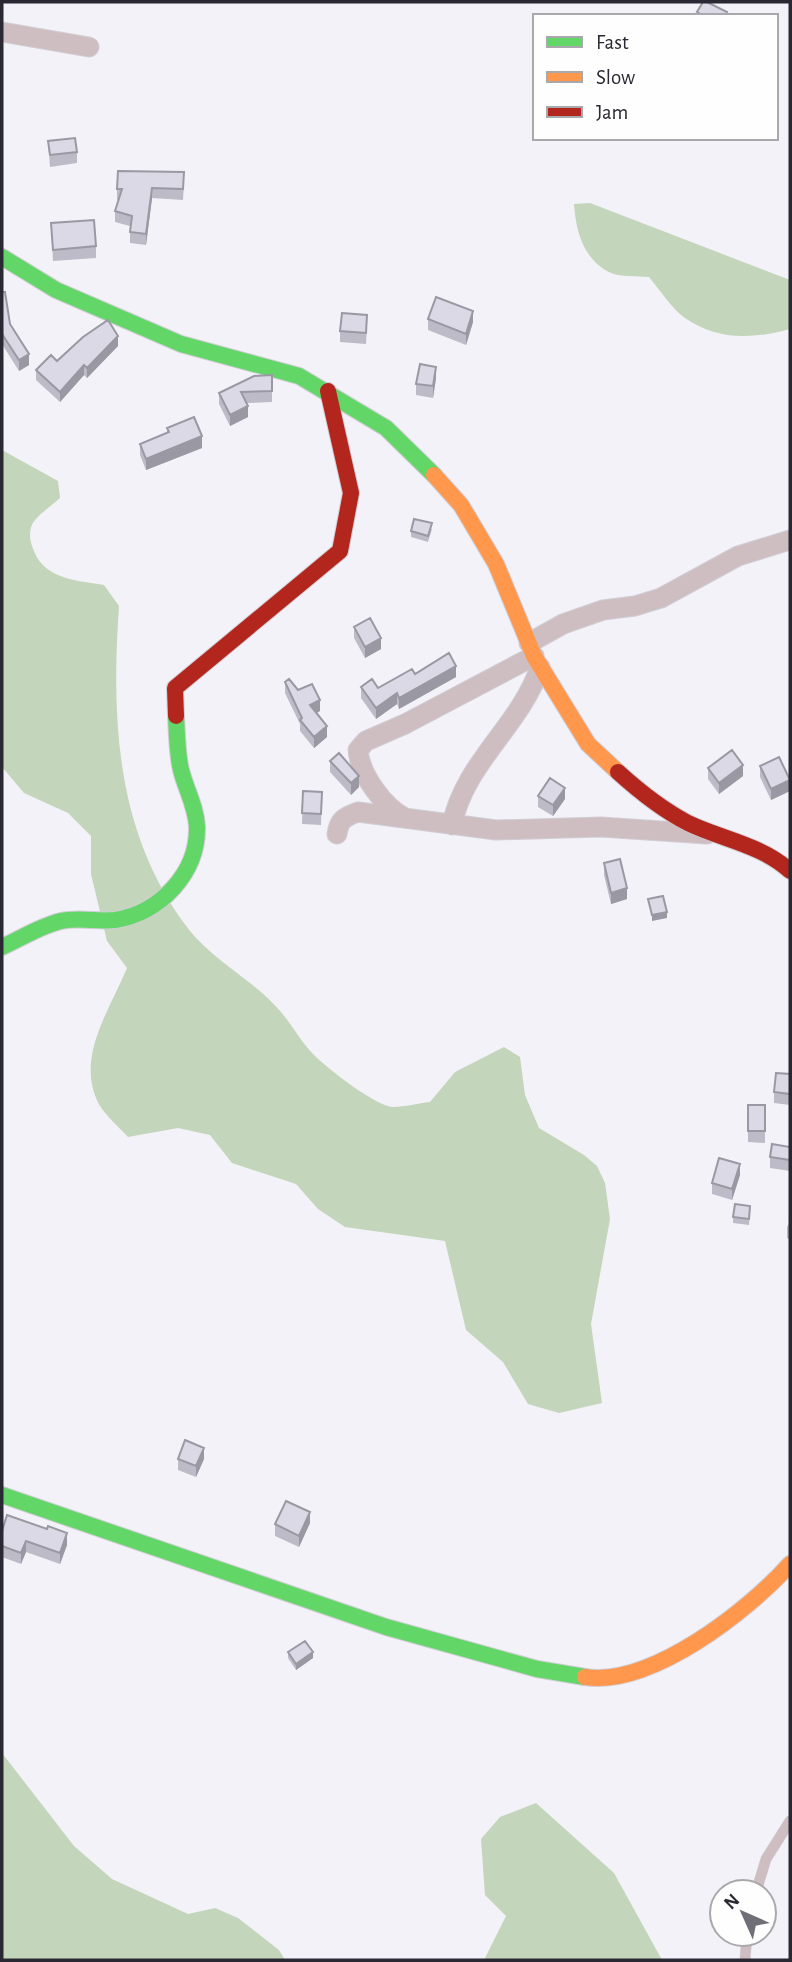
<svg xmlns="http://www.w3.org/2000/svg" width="792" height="1962" font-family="'Alegreya Sans',sans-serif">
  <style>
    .forest { fill: #c3d5ba }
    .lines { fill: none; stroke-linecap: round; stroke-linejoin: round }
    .lane-casing { stroke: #d0ced4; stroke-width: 11 }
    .street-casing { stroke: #d0ced4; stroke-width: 21 }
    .fast-casing { stroke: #d0ced4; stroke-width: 18 }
    .slow-casing { stroke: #d0ced4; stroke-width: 18 }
    .jam-casing { stroke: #d0ced4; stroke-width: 18 }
    .lane { stroke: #cebec2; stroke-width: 10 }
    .street { stroke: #cebec2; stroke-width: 19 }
    .fast { stroke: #63d668; stroke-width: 16 }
    .slow { stroke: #ff974d; stroke-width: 16 }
    .jam { stroke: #b3261e; stroke-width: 16 }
    .wall { fill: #bdbbc7 }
    .shaded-wall { fill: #9a98a2 }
    .building { fill: #dcd9e7; stroke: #9a98a2; stroke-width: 2 }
  </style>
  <rect width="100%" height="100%" fill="#f3f2f8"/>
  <path class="forest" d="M590,203L790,280V329C754,339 718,341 685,318C672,309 660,290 649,277C637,276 621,277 611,273C583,260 576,231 574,204Z
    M2,450L58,481L60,498C52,505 42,512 35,520C29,527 29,538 32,546C42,579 74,580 104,585L119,606C111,721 116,836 190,931C215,962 255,981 281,1012C293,1026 301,1042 314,1055C327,1068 375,1106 393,1107C405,1107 419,1103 430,1102L455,1072L504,1047L520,1057L525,1095L539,1128L584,1155L597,1166L605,1183L610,1219L591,1324L602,1403L559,1413L528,1404L503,1362L466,1330L445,1241L345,1227L318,1209L296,1184L232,1163L210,1135L178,1128L128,1137C118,1126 101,1112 96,1098C78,1054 110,1009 127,968L107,941L91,874V836L68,813L24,793L2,767Z
    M2,1753L74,1846L112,1879L188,1914L215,1908L238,1918L279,1950L285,1960H2Z
    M536,1803L614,1873L662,1960H484L506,1916L485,1895L481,1839L500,1817Z"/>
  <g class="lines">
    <defs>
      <path id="lane" d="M756,1892L766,1859L790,1821
        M745,1960L747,1934"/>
      <path id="street" d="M2,32L89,47
        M529,643L563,624L603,610L635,606L661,598L738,556L790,540
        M405,818C384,807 360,775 358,750L366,741L405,724L534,656
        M452,825C464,763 521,725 540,667
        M337,834C339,819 345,817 358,812L496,830L601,827L707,834"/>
      <path id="fast" d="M2,257L56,290L181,344L299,376L386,428L434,475
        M2,947C22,938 40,926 61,921C79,917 97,922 115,920C160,913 198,873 197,827C196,806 186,790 181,770C177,753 177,734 176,716
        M2,1495L386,1627L537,1669L585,1677"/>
      <path id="slow" d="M434,475L461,505L496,564L534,656L588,744L618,772
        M585,1677C651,1687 748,1611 790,1564"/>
      <path id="jam" d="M176,716L175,688L340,551L351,493L328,391
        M618,772C640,792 661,809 688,823C721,839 762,845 790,871"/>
    </defs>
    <use href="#lane" class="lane-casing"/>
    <use href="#street" class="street-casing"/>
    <use href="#fast" class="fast-casing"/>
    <use href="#slow" class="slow-casing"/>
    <use href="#jam" class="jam-casing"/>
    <use href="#lane" class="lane"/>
    <use href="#street" class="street"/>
    <use href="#fast" class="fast"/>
    <use href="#slow" class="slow"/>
    <use href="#jam" class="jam"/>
  </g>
  <path class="wall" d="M48,141L77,152V163L50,167Z
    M184,183L183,200L152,198L146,245L130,243V226L115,222V211L119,200H117V189Z
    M51,223L96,246V258L53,261Z
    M2,292L10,324L29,365L19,371L2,344Z
    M428,319L473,322L466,345L428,330Z
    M367,326L366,344L340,342V331Z
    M118,346L87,378L84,375L60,402L36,380V370Z
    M272,375V402L247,403L248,417L230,426L219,404V393Z
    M436,378L433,398L416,395V384Z
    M167,428L202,448L146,470L140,455V444L167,433Z
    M432,529L428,542L411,537V531Z
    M354,627L381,649L365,658L354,638Z
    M415,674L456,677L399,709L397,704L376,719L361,698V687L378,688Z
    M285,682L298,690L320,711L317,713L327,737L314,748L300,731V724L285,693Z
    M330,761L359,787L351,795L330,772Z
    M760,766L790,791L771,800L760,777Z
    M708,768L743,776L719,794L708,779Z
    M303,791L322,792L321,825L302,824Z
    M538,796L565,799L553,816L538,807Z
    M604,863L627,899L611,904L604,875Z
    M790,1074V1105L774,1103V1092Z
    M748,1105H765V1143L748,1142Z
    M790,1147V1171L770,1168V1157Z
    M740,1175L732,1200L712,1194V1183Z
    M750,1211L749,1225L733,1223V1217Z
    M790,1221V1240L787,1238V1227Z
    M178,1459H204L196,1477L178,1470Z
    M310,1523L299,1547L275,1536V1524Z
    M2,1531L67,1545L60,1564L26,1552L21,1564L2,1557Z
    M288,1652L313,1658L296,1670L288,1658Z"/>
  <path class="shaded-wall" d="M152,188V198L146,245V234Z
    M473,311V322L466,345V334Z
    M118,336V346L87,378V368Z
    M29,354V365L19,371V360Z
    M84,365V375L60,402V392Z
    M436,367V378L433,398V386Z
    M248,406V417L230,426V415Z
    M202,436V448L146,470V459Z
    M381,638V649L365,658V647Z
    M456,666V677L399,709V698Z
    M397,693V704L376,719V708Z
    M320,700V711L310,716V705Z
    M327,726V737L314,748V737Z
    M743,765V776L719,794V783Z
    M359,776V787L351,795V783Z
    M790,780V791L771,800V789Z
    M565,788V799L553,816V805Z
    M627,888V899L611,904V893Z
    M667,912V918L652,921V915Z
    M740,1164V1175L732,1200V1189Z
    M204,1448V1459L196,1477V1466Z
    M310,1512V1523L299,1547V1536Z
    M67,1533V1545L60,1564V1553Z
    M26,1541V1552L21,1564V1553Z
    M313,1652V1658L296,1670V1664Z"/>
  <path class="building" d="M703,2H707L727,12L725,16H704L697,12Z
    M75,138L77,152L50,155L48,141Z
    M118,171L184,172L183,189L152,188L146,234L130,232L132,216L115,211L122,189H117Z
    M94,220L96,246L53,250L51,223Z
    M2,292H5L10,324L29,354L19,360L2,334Z
    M436,297L473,311L466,334L428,319Z
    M342,313L367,315L366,333L340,331Z
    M108,320L118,336L87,368L84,365L60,392L36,370L51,355L57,361L83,337Z
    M420,364L436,367L433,386L416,384Z
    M272,375V391L241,392L248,406L230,415L219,393L254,376Z
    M194,417L202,436L146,459L140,444L169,432L167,428Z
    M414,519L432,523L428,536L411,531Z
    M370,618L381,638L365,647L354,627Z
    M449,653L456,666L399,698L397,693L376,708L361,687L372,679L378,688L412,669L415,674Z
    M289,679L298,690L312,684L320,700L310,705L327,726L314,737L300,720L302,718L285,682Z
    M732,750L743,765L719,783L708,768Z
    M339,753L359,776L351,783L330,761Z
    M779,757L790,780L771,789L760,766Z
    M550,778L565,788L553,805L538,796Z
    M303,791L322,792L321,814L302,813Z
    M620,859L627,888L611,893L604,863Z
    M663,896L667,912L652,915L648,899Z
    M776,1073L790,1074V1094L774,1092Z
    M748,1105H765V1131H748Z
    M772,1144L790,1147V1160L770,1157Z
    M719,1158L740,1164L732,1189L712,1183Z
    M735,1204L750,1206L749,1219L733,1217Z
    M185,1440L204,1448L196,1466L178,1459Z
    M286,1501L310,1512L299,1536L275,1524Z
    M7,1515L47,1529L48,1526L67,1533L60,1553L26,1541L21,1553L2,1546V1531Z
    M305,1641L313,1652L296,1664L288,1652Z"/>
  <rect width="792" height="1962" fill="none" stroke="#2a2832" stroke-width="7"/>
  <rect x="533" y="14" width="245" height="126" fill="#fefefe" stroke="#a9a8ac" stroke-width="2"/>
  <rect x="547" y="37" width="35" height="10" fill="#63d668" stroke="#a9a8ac" stroke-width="2"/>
  <text x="596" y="49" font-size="21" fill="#2a2832">Fast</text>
  <rect x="547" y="72" width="35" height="10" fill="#ff974d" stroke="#a9a8ac" stroke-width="2"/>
  <text x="596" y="84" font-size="21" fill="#2a2832">Slow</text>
  <rect x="547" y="107" width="35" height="10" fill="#b3261e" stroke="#a9a8ac" stroke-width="2"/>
  <text x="596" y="119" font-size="21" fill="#2a2832">Jam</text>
  <g transform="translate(743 1913) rotate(315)"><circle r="33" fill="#fefefe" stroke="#a9a8ac" stroke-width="2"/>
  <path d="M0-5L12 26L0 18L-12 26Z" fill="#706f77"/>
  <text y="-10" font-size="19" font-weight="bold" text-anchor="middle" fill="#2a2832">N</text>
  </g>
</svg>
